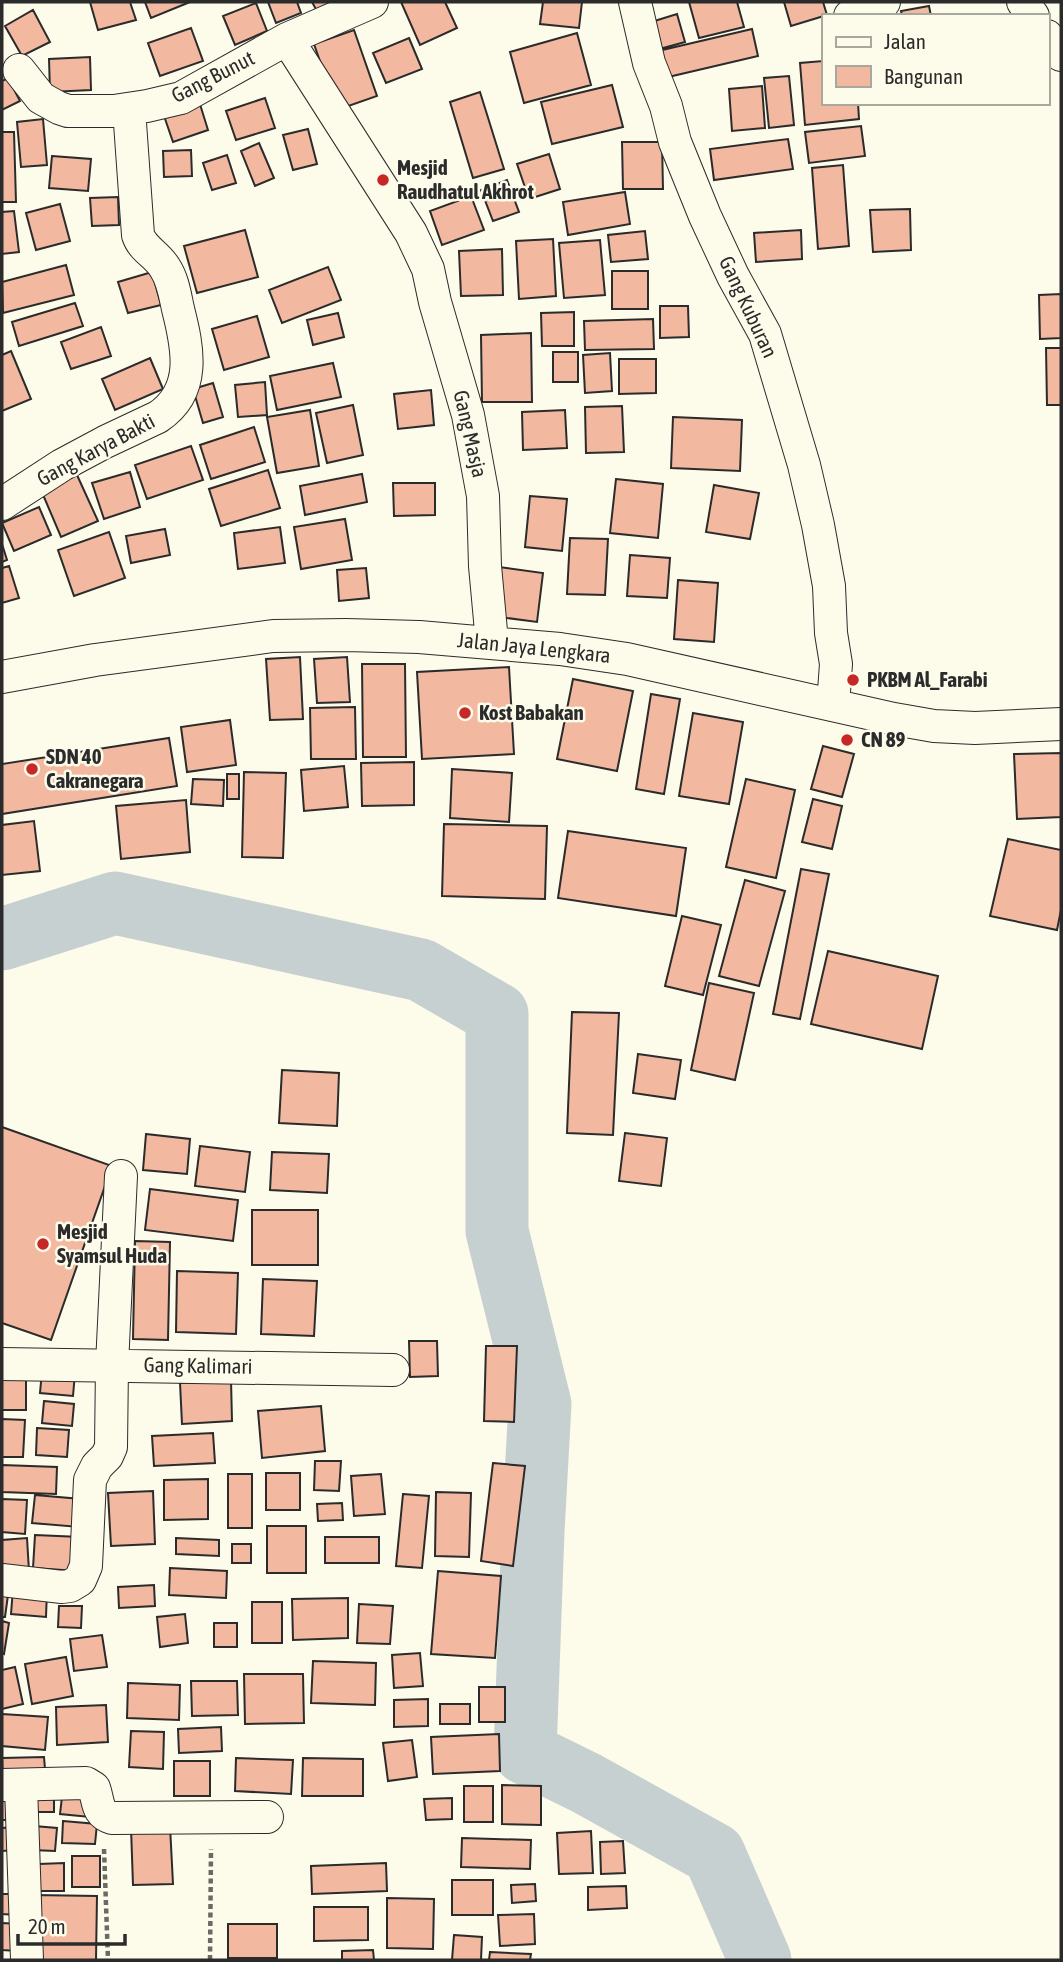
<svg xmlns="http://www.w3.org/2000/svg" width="1063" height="1962" font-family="'Asap Condensed',sans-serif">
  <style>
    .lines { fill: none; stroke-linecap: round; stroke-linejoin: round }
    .river { stroke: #c7d0d0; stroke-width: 63 }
    .building { fill: #f2b8a0; stroke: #2b2b2b; stroke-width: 2 }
    .street-casing { stroke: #2b2b2b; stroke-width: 34 }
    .path { stroke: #6a6964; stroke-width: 4.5; stroke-dasharray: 5 3.5; stroke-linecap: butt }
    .street { stroke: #fdfbea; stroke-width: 32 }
    .poi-dot { fill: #c62828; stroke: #fdfbea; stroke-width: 2.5 }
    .labels { text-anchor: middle; stroke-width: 5; stroke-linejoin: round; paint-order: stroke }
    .street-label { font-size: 21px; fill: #2b2b2b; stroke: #fdfbea }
    .poi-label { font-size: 21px; font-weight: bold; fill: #2b2b2b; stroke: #fdfbea; text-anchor: start }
  </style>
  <rect width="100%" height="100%" fill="#fdfbea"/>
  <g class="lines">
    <path class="river" d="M2,939L115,903L421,970L497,1014V1231L540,1404L533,1531L525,1753L586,1783L714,1854L760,1960"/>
  </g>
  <path class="building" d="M90,2H130L136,20L98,30Z
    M145,2H190L151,18Z
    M268,2H297L301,13L276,23Z
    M312,2H340L318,13Z
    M401,2H445L457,28L420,45Z
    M543,2H582L579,28L540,24Z
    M689,2H737L744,27L699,38Z
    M784,2H823L827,15L791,26Z
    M256,3L267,31L235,45L223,16Z
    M929,6L931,16H902L901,11Z
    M33,10L50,42L22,56L5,26Z
    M677,14L685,42L656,50L648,23Z
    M191,28L203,61L160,76L148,43Z
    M752,29L758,56L664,78L658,51Z
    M354,30L377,96L337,110L314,44Z
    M577,33L591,85L524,103L510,52Z
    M409,38L422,69L386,83L373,53Z
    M90,57L91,90L50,92L49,59Z
    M823,61V103H858L859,119L805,125L800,63Z
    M789,76L794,125L769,128L764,78Z
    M8,78L20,101L2,110V81Z
    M612,85L623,127L552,144L541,102Z
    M762,86L765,128L732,131L729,89Z
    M480,92L504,169L473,178L450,102Z
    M265,98L275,128L236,140L226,111Z
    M199,101L208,130L173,142L163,113Z
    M43,119L47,165L21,167L17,122Z
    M861,126L865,156L809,163L805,132Z
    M308,129L317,164L293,170L283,135Z
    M2,132H14L16,202H2Z
    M788,139L793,169L714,180L710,149Z
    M622,142H662L663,189H623Z
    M259,143L274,178L255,186L241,151Z
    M191,150L192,176L164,177L163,151Z
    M549,154L560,189L529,199L517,164Z
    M227,155L236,183L212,190L203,163Z
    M52,156L91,159L88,191L49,188Z
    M843,165L849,246L818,249L812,168Z
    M507,180L519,212L493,221L481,190Z
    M625,192L630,224L568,235L563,202Z
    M471,196L484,230L442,245L430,211Z
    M118,197L119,225L92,226L90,198Z
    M60,204L70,241L36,250L26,213Z
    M910,209L911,250L873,252L870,210Z
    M14,211L19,252L2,254V212Z
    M245,230L258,277L197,293L184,246Z
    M801,230L802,259L756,262L754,233Z
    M645,231L648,259L611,262L608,235Z
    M553,239L556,296L519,299L516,241Z
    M600,240L605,295L564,298L559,243Z
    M502,249L503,295L461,296L459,251Z
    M66,265L74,295L3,313L2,282Z
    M328,267L341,300L282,323L269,290Z
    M612,271H648V309H612Z
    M152,272L161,305L128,313L118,282Z
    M1061,294V338L1040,339L1039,295Z
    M75,303L83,326L19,346L12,322Z
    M660,306H688L689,337L660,338Z
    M574,312V346H542L541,313Z
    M338,313L344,337L313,345L307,320Z
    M257,316L269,357L224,370L212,329Z
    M653,319L654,349L585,350L584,321Z
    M101,327L111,356L71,369L61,342Z
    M531,333L532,402H482L481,335Z
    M1046,348H1061V405H1047Z
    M11,351L31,399L2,411V355Z
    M553,352H578V382H553Z
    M610,353L612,391L585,393L583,355Z
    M150,358L163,389L115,410L102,379Z
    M619,359H656V393L619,394Z
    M333,363L341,397L277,410L270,376Z
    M265,382L267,415L238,417L235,385Z
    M213,383L223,417L203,423L193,389Z
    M431,390L434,425L398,429L394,394Z
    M353,405L363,455L327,463L316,413Z
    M622,406L624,452L586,453L585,407Z
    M310,410L319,466L277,473L267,417Z
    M565,410L567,448L523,450L522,412Z
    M673,417L742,420L740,471L671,468Z
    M254,427L265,462L211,479L200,445Z
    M191,446L203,480L147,499L135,465Z
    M268,470L280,508L221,526L209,489Z
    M130,472L140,507L104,519L92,483Z
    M362,474L367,502L305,515L300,486Z
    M77,475L98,521L61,537L41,490Z
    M616,479L663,484L658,538L610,533Z
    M393,483H435V515L394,516Z
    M714,485L759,493L750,539L706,532Z
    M530,496L567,499L562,551L525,547Z
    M39,507L51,535L14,551L2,523Z
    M345,519L352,560L301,569L294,527Z
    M280,527L285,563L238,569L234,533Z
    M165,529L170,555L131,563L126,536Z
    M109,532L125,578L74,596L58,550Z
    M570,538L608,539L605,595L567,594Z
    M2,544L7,560L2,562Z
    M630,555L670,558L667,598L627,596Z
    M9,566L19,598L2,603V568Z
    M499,567L543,573L537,622L492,616Z
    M366,568L369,598L339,601L337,570Z
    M678,580L718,583L714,642L674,639Z
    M300,657L303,719L270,720L266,659Z
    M347,657L350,702L317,703L314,659Z
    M362,664H405L406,757H363Z
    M509,667L514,754L422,759L417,672Z
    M573,679L633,691L617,771L557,759Z
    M651,694L680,699L664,794L636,789Z
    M355,707L356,759H311L310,708Z
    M693,713L743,722L729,804L679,796Z
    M230,720L236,765L187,772L181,727Z
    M169,738L177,786L2,814V764Z
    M823,746L854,754L842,797L811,789Z
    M1061,753V817L1017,819L1014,754Z
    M414,762V805L362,806L361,763Z
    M344,766L348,807L304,811L301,770Z
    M452,769L512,773L509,822L450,818Z
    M244,772L286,773L283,858L242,857Z
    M227,774H239V799H227Z
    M193,779L224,780L223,806L191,804Z
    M746,779L795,790L776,878L726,867Z
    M813,799L842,806L832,849L802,842Z
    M186,800L190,852L121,859L116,806Z
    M34,821L40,871L2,875V825Z
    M444,824L547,826L545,899L442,896Z
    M568,831L686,848L676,916L558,898Z
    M1008,839L1061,850V910L1057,930L990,916Z
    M801,869L829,874L800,1019L773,1014Z
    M745,880L785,891L759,986L719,976Z
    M682,916L721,925L703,995L665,986Z
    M828,951L938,976L922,1049L811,1024Z
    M709,983L754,993L735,1080L691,1070Z
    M572,1012L619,1013L613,1135L567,1133Z
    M638,1054L681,1060L675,1099L633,1093Z
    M282,1070L339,1073L337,1126L279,1123Z
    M2,1127L112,1166L51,1340L2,1323Z
    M625,1133L667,1138L661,1186L619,1181Z
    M146,1134L190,1139L187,1174L143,1170Z
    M200,1146L250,1152L245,1192L195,1186Z
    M272,1152L329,1154L327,1193L270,1190Z
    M150,1189L238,1200L233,1241L145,1230Z
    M252,1210H318V1265H252Z
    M135,1241L170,1242L168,1340L133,1339Z
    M177,1271L238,1273L236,1334L176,1332Z
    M263,1279L317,1281L314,1336L261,1334Z
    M409,1341H437L438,1376L410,1377Z
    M486,1346H517L514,1422L484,1421Z
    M42,1371L75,1373L73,1396L40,1393Z
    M2,1373H26V1410H2Z
    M231,1380L232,1421L182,1424L180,1383Z
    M44,1401L74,1404L72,1426L42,1423Z
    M321,1406L325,1451L262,1458L258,1411Z
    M2,1419L25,1420L23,1457H2Z
    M37,1428L69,1430L67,1457L36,1455Z
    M213,1433L215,1463L154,1466L152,1436Z
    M315,1461H341L339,1491L314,1490Z
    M493,1463L525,1466L513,1566L481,1561Z
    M2,1465L57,1467L56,1494L2,1492Z
    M266,1473H300V1510H266Z
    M228,1474H252V1528H228Z
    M381,1474L385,1514L354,1516L351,1476Z
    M208,1479V1519L164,1520V1480Z
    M153,1491L155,1544L111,1546L108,1493Z
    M436,1492L471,1493L469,1557L435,1556Z
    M403,1494L429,1496L422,1568L396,1566Z
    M35,1495L81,1499L79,1527L32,1523Z
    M2,1499L27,1500L25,1534L2,1532Z
    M342,1503L343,1520L318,1521L317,1504Z
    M267,1526H306V1573H267Z
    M35,1535L80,1537L78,1571L33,1568Z
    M325,1537H379V1563H325Z
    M27,1538L29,1571L2,1573V1540Z
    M176,1538L219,1540V1556L176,1554Z
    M232,1544H251V1563H232Z
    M170,1568L227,1571L226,1598L169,1595Z
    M438,1571L501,1576L495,1658L431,1654Z
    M154,1585L155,1606L119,1608L118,1587Z
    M13,1588L47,1590L46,1617L11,1614Z
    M2,1594L8,1595L5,1617H2Z
    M348,1598V1638L293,1640L292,1599Z
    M252,1602H282V1643H252Z
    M359,1604L393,1606L390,1644L357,1643Z
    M59,1606H82L81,1628L58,1627Z
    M185,1614L188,1643L160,1647L157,1617Z
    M2,1621L9,1623L4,1654L2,1653Z
    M214,1623H237V1647H214Z
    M102,1635L107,1667L74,1671L70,1639Z
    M420,1653L423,1686L394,1688L392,1655Z
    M66,1657L73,1696L32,1704L25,1664Z
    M313,1661L376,1663L375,1705L311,1703Z
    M15,1667L23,1704L2,1709V1670Z
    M244,1674H303L304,1723L245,1724Z
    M191,1681H237L238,1715L192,1716Z
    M128,1683L180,1685L179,1720L127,1718Z
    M479,1687H505V1722H479Z
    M428,1699V1726L394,1727V1700Z
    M440,1704H470V1724H440Z
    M106,1705L108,1742L57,1745L56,1707Z
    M2,1714L48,1717L45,1750L2,1746Z
    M221,1727L222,1751L179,1753L178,1729Z
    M131,1731L164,1732L163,1769L129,1767Z
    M499,1734L500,1771L433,1774L431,1737Z
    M412,1740L417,1777L388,1781L383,1743Z
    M44,1757L46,1781L3,1783L2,1758Z
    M236,1758L293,1760L291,1794L235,1791Z
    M303,1758L363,1759V1796H302Z
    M174,1761H210V1796H174Z
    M502,1785L541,1786V1825L502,1824Z
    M464,1786H493V1822H464Z
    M24,1788H54V1812H23Z
    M63,1788L92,1792L90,1817L60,1814Z
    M2,1795L16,1796L15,1820H2Z
    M452,1798V1819L426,1820L424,1799Z
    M63,1821L97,1824L95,1844L62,1843Z
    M34,1826L57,1828L55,1851L32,1850Z
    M170,1826L173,1884L133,1885L131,1828Z
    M16,1827L18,1850L2,1851V1828Z
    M591,1831L593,1873L559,1874L557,1833Z
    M462,1838L531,1840L530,1869L461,1867Z
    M623,1841L625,1873L601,1874L600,1842Z
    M72,1856H100V1887H72Z
    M64,1863V1891H39V1864Z
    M386,1863L387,1891L312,1894L311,1866Z
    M452,1880H493V1915H452Z
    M535,1884L536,1901L512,1903L511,1885Z
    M626,1886L627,1908L588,1910V1887Z
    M2,1894H18V1915L2,1914Z
    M33,1895L97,1896L96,1960H32Z
    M387,1898L434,1899L433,1949L387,1948Z
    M314,1907H368V1940L314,1941Z
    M534,1914L535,1944L500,1946L498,1915Z
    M2,1923L20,1924L18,1951L2,1950Z
    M228,1924H277V1958H228Z
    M454,1935L482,1937L481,1960H452Z
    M373,1950L374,1960H342V1951Z
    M490,1952L531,1954L530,1960H489Z"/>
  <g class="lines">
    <defs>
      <path id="street" d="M635,2L649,63L666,106L675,142L705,216L733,276L765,334L804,465L818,525L829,586L831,633L836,664L833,705
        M1023,2L1033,16
        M850,16L884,2
        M1047,36L1061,55
        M287,39L411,233L428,269L435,302L468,415L483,496L485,566L492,642
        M19,70L41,98L59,108L68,111H114L147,106L181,98L287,39L372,2
        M2,504L62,465L105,442L158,417C197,391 188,348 178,309C175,295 173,280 165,268C157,254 143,250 138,235L129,109
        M2,677L95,660L273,636L346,635L419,637L560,649L627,659L894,719L934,726L975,728L1061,724
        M2,1364L393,1370
        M2,1580L62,1587L70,1586L80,1580L86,1566L90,1480L97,1466L107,1456L111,1447L112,1365L121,1176
        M2,1785L86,1783L94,1788C99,1802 96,1813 112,1818L267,1817
        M21,1786L27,1960"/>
    </defs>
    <use href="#street" class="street-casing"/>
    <path class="path" d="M104,1849L108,1960
      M210,1960L211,1849"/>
    <use href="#street" class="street"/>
  </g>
  <g class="poi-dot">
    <circle cx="383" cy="180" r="7"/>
    <circle cx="853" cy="680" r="7"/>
    <circle cx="465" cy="713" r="7"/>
    <circle cx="847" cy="740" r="7"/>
    <circle cx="32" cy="769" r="7"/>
    <circle cx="43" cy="1244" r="7"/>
  </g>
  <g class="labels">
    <g class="street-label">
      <text transform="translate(213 77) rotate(-27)" y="7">Gang Bunut</text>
      <text transform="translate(748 307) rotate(65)" y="7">Gang Kuburan</text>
      <text transform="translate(470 434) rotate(77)" y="7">Gang Masja</text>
      <text transform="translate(96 450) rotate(-28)" y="7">Gang Karya Bakti</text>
      <text transform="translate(534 648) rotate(6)" y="7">Jalan Jaya Lengkara</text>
      <text transform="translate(198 1366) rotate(1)" y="7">Gang Kalimari</text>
    </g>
    <g class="poi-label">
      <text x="397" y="175">Mesjid<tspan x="397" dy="24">Raudhatul Akhrot</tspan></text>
      <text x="867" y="687">PKBM Al_Farabi</text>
      <text x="479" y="720">Kost Babakan</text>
      <text x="861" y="747">CN 89</text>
      <text x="46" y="764">SDN 40<tspan x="46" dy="24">Cakranegara</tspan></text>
      <text x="57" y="1239">Mesjid<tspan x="57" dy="24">Syamsul Huda</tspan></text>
    </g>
  </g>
  <rect width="1063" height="1962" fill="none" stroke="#2b2b2b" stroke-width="7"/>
  <rect x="822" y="14" width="228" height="91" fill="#fdfbea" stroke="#a9a89e" stroke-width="2"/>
  <rect x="836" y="37" width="35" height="10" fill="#fdfbea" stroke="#a9a89e" stroke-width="2"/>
  <text x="884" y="49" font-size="21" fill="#2b2b2b">Jalan</text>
  <rect x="836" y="66" width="35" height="21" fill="#f2b8a0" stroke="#a9a89e" stroke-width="2"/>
  <text x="884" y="84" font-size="21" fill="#2b2b2b">Bangunan</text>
  <path d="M18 1934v10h107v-10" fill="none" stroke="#2b2b2b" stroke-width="3.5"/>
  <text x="28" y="1934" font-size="21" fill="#2b2b2b" stroke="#fdfbea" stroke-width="5" paint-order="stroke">20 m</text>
</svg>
